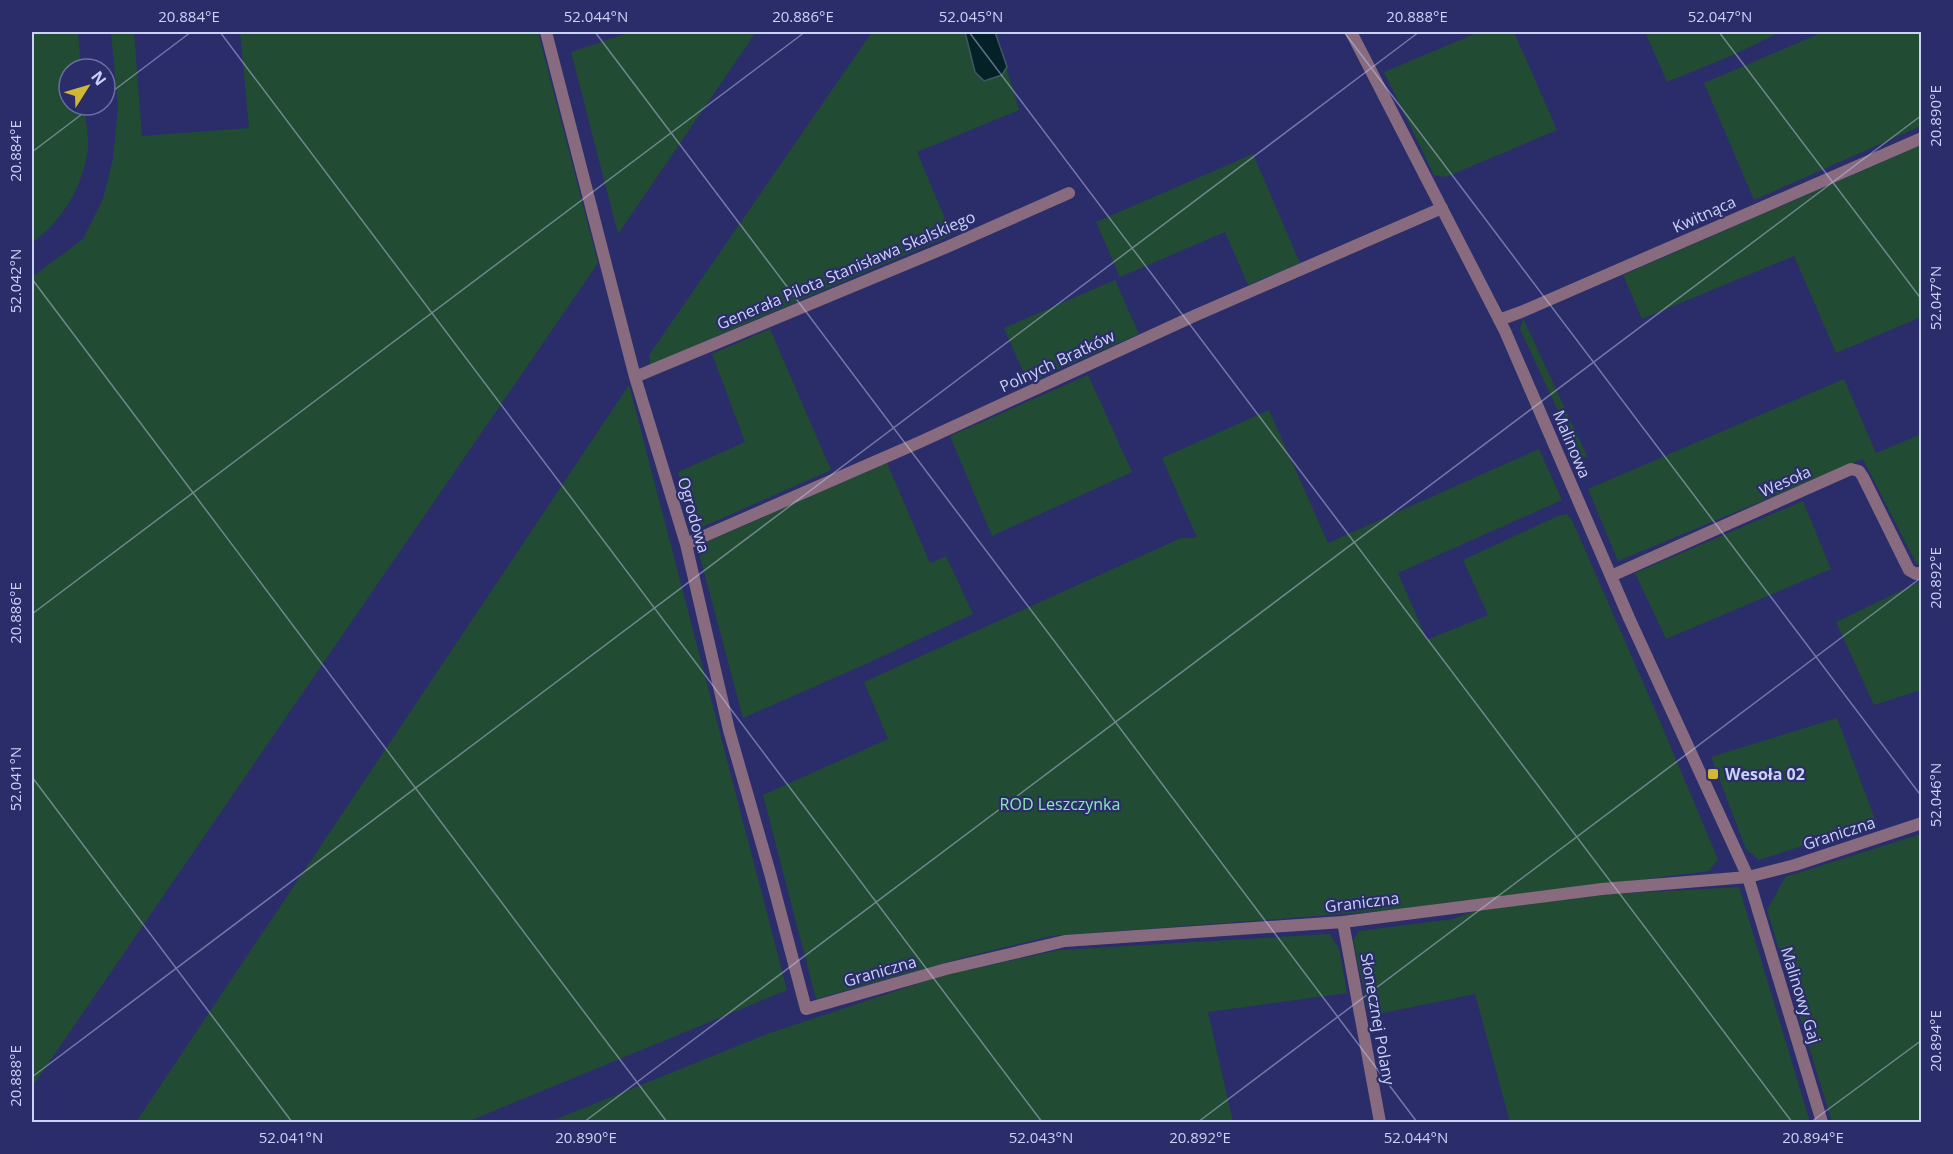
<svg xmlns="http://www.w3.org/2000/svg" width="1953" height="1154" font-family="'Open Sans',sans-serif">
  <style>
    .green { fill: #224b34 }
    .water { fill: #052128; stroke: #405666; stroke-width: 1.5 }
    .lines { fill: none; stroke-linecap: round; stroke-linejoin: round }
    .street { stroke: #886b7f; stroke-width: 12 }
    .ticks { fill: none; stroke: #cbd2f7; stroke-width: 1.5; stroke-opacity: 0.45 }
    .poi-dot { fill: #d1b736; stroke: #2a2d69; stroke-width: 2 }
    .labels { text-anchor: middle; stroke-width: 4.5; stroke-linejoin: round; paint-order: stroke }
    .street-label { font-size: 16px; fill: #cbd2f7; stroke: #2a2d69 }
    .poi-label { font-size: 16px; font-weight: bold; fill: #cbd2f7; stroke: #2a2d69; text-anchor: start }
    .park-label { font-size: 16px; fill: #8ae8b2; stroke: #2a2d69 }
    .neatline { fill: none; stroke: #cbd2f7; stroke-width: 2 }
    .ticks-label { font-size: 15px; text-anchor: middle; fill: #cbd2f7 }
  </style>
  <rect width="100%" height="100%" fill="#2a2d69"/>
  <path class="green" d="M32,32H78L81,69H69V105H84C85,118 89,134 88,148C83,187 63,220 32,243Z
    M111,32H134L142,136L249,128L240,32H538L598,263L32,1087V277L83,239L103,199L113,159L118,107Z
    M631,32H756L618,234L571,52Z
    M872,32H996L1019,110L917,152L952,235L650,365L649,355Z
    M1479,32H1514L1557,130L1446,177L1434,175L1384,72Z
    M1645,32H1780L1733,55L1667,82Z
    M1823,32H1921V126L1754,200L1704,83Z
    M1921,145V317L1836,353L1794,256L1642,319L1623,275Z
    M1253,154L1300,263L1248,285L1225,232L1120,277L1096,222Z
    M1115,280L1139,334L1028,383L1004,328Z
    M1523,318L1588,458L1579,456L1520,329Z
    M770,329L831,470L693,531L678,472L745,442L712,354Z
    M1088,375L1132,472L992,536L950,436Z
    M1844,379L1876,453L1921,434V563L1917,565L1863,459L1618,561L1588,489Z
    M629,385L787,990L467,1122H136Z
    M1269,410L1328,543L1539,449L1562,500L1398,573L1427,640L1488,615L1463,560L1558,516L1567,514L1572,520L1656,712L1718,859L1709,871L1410,909L1051,936L969,956L816,999L763,795L888,739L864,682L1181,538H1197L1162,458Z
    M887,463L930,563L946,556L973,614L868,663L743,718L697,546Z
    M1803,501L1831,569L1666,639L1635,573Z
    M1921,581V690L1874,705L1836,622Z
    M1837,718L1876,822L1759,860L1746,849L1711,757Z
    M1921,834V1122H1832L1767,910L1785,877Z
    M1739,887L1810,1122H1510L1475,994L1369,1016L1353,940L1359,931L1453,919L1482,908L1578,896Z
    M1329,934L1339,948L1347,993L1208,1012L1233,1122H549L767,1034L944,975L1059,950Z"/>
  <path class="water" d="M965,32H995L1007,67L1002,75L984,81L975,72Z"/>
  <g class="lines">
    <path class="street" d="M546,32L635,377L686,544L729,730L770,873L806,1009L946,969L1065,941L1343,922L1602,889L1748,877L1795,865L1922,823
      M1351,32L1505,331L1629,618L1748,877L1822,1122
      M1499,320L1521,312L1922,138
      M635,377L947,247L1069,193
      M686,544L920,442L1194,316L1442,208
      M1611,576L1851,469L1859,471L1863,477L1909,570L1916,574L1922,572
      M1343,922L1380,1122"/>
  </g>
  <path class="ticks" d="M220,32L1042,1122M595,32L1417,1122M969,32L1792,1122M1344,32L1922,797M1719,32L1922,300M105,97L191,32M32,152L94,105M32,279L667,1122M32,614L805,32M32,777L292,1122M32,1077L1419,32M584,1122L1922,115M1198,1122L1922,577M1811,1122L1922,1040"/>
  <rect class="poi-dot" x="1707" y="768" width="12" height="12" rx="3"/>
  <g class="labels">
    <g class="street-label">
      <text transform="translate(1704 214) rotate(-24)" y="6">Kwitnąca</text>
      <text transform="translate(846 270) rotate(-23)" y="6">Generała Pilota Stanisława Skalskiego</text>
      <text transform="translate(1057 361) rotate(-25)" y="6">Polnych Bratków</text>
      <text transform="translate(1572 444) rotate(67)" y="6">Malinowa</text>
      <text transform="translate(1785 481) rotate(-24)" y="6">Wesoła</text>
      <text transform="translate(694 515) rotate(74)" y="6">Ogrodowa</text>
      <text transform="translate(1839 833) rotate(-18)" y="6">Graniczna</text>
      <text transform="translate(1362 902) rotate(-7)" y="6">Graniczna</text>
      <text transform="translate(880 971) rotate(-16)" y="6">Graniczna</text>
      <text transform="translate(1801 995) rotate(73)" y="6">Malinowy Gaj</text>
      <text transform="translate(1378 1019) rotate(80)" y="6">Słonecznej Polany</text>
    </g>
    <g class="poi-label">
      <text x="1725" y="780">Wesoła 02</text>
    </g>
    <g class="park-label">
      <text x="1060" y="810">ROD Leszczynka</text>
    </g>
  </g>
  <rect width="1953" height="1154" fill="none" stroke="#2a2d69" stroke-width="66"/>
  <g transform="translate(87 87) rotate(53)"><circle r="28" fill="#2a2d69" stroke="#6a6fa2" stroke-width="1.5"/>
  <path d="M0-4.5L10 22L0 15L-10 22Z" fill="#d1b736"/>
  <text y="-9" font-size="16" font-weight="bold" text-anchor="middle" fill="#cbd2f7">N</text>
  </g>
  <rect x="33" y="33" width="1887" height="1088" class="neatline"/>
  <g class="ticks-label">
    <text x="189" y="22">20.884°E</text>
    <text x="596" y="22">52.044°N</text>
    <text x="803" y="22">20.886°E</text>
    <text x="971" y="22">52.045°N</text>
    <text x="1417" y="22">20.888°E</text>
    <text x="1720" y="22">52.047°N</text>
    <text transform="translate(1936 116) rotate(-90)" y="5">20.890°E</text>
    <text transform="translate(16 151) rotate(-90)" y="5">20.884°E</text>
    <text transform="translate(16 281) rotate(-90)" y="5">52.042°N</text>
    <text transform="translate(1936 298) rotate(-90)" y="5">52.047°N</text>
    <text transform="translate(1936 578) rotate(-90)" y="5">20.892°E</text>
    <text transform="translate(16 613) rotate(-90)" y="5">20.886°E</text>
    <text transform="translate(16 779) rotate(-90)" y="5">52.041°N</text>
    <text transform="translate(1936 795) rotate(-90)" y="5">52.046°N</text>
    <text transform="translate(1936 1041) rotate(-90)" y="5">20.894°E</text>
    <text transform="translate(16 1076) rotate(-90)" y="5">20.888°E</text>
    <text x="291" y="1143">52.041°N</text>
    <text x="586" y="1143">20.890°E</text>
    <text x="1041" y="1143">52.043°N</text>
    <text x="1200" y="1143">20.892°E</text>
    <text x="1416" y="1143">52.044°N</text>
    <text x="1813" y="1143">20.894°E</text>
  </g>
</svg>
